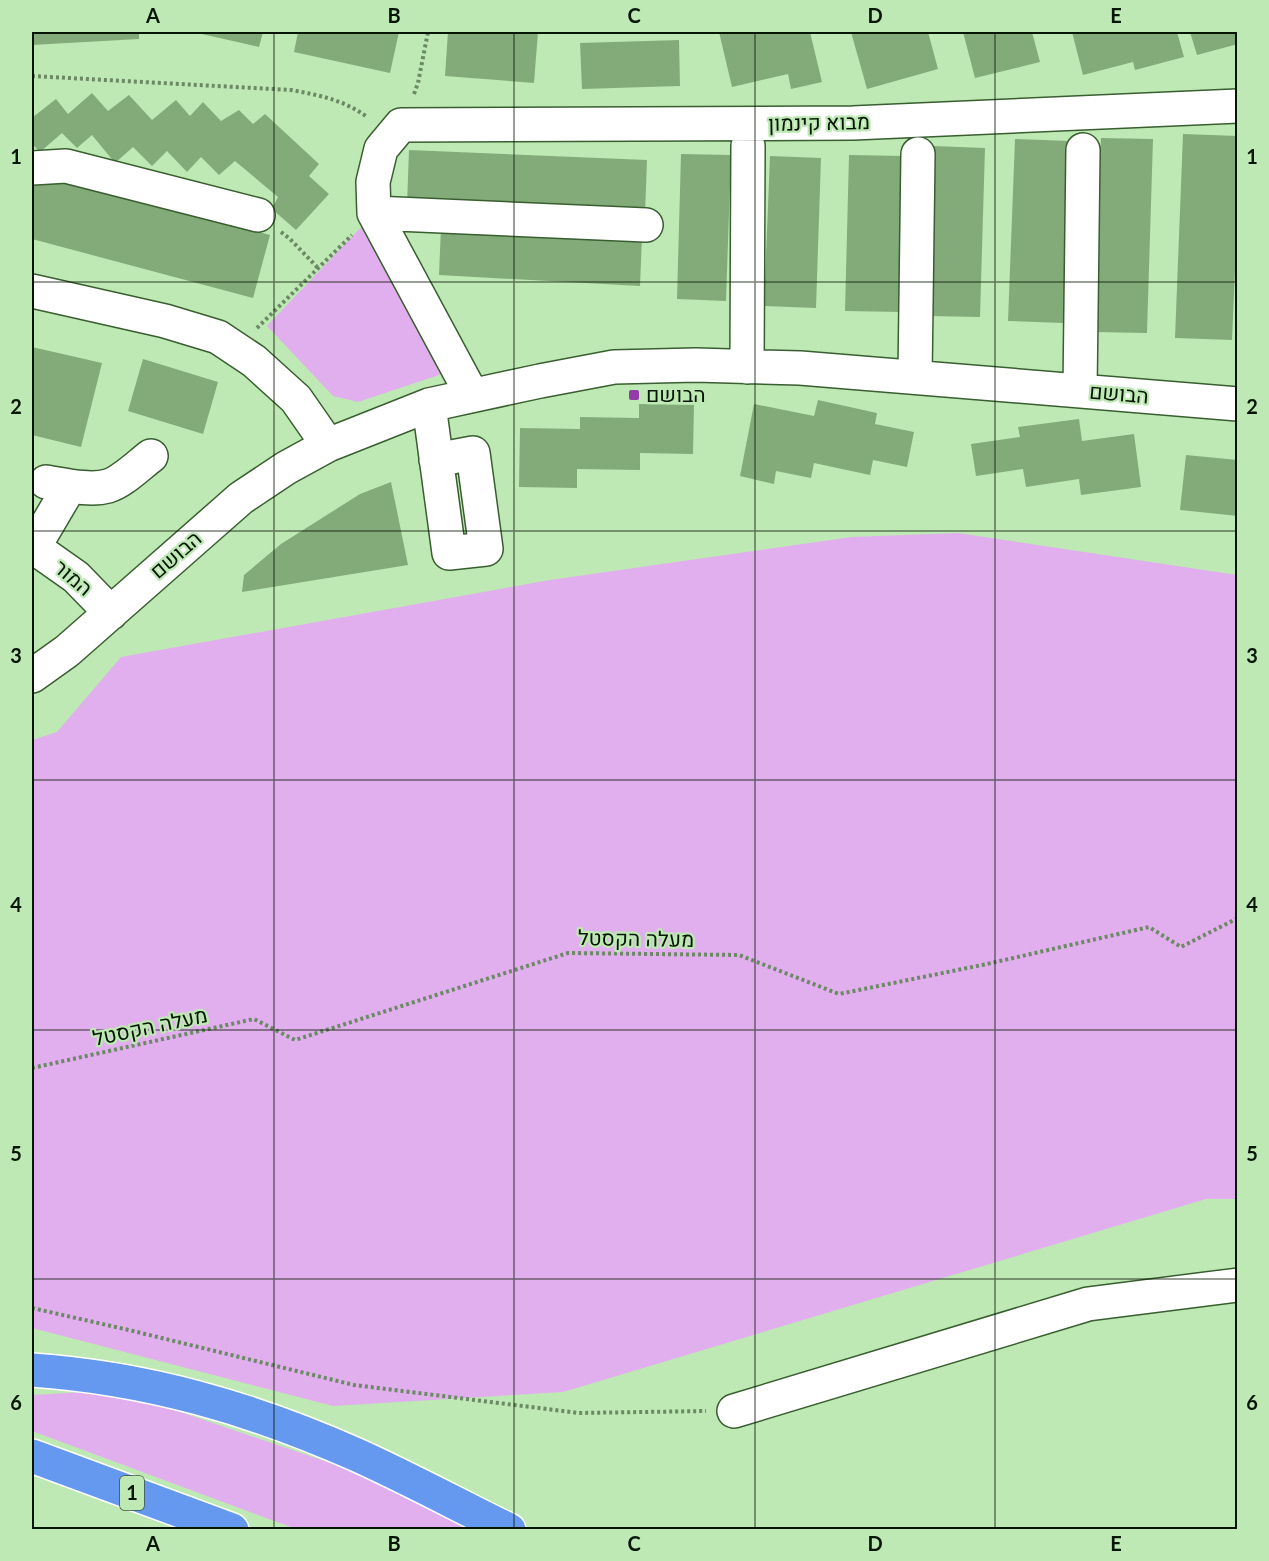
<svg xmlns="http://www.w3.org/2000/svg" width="1269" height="1561" font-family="Lato,Heebo,sans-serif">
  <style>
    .green { fill: #e1afed }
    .building { fill: #83ab79 }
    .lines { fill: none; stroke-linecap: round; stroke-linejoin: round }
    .minor-casing { stroke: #395e30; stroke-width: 36 }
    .highway-casing { stroke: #fff; stroke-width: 36 }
    .path { stroke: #6b8964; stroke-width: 4; stroke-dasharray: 3 3; stroke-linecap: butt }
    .minor { stroke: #fff; stroke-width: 33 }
    .highway { stroke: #6499ef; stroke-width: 33 }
    .grid { fill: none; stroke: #071604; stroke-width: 1.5; stroke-opacity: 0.55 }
    .poi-dot { fill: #933ba7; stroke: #bee9b4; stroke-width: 2 }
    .labels { text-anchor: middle; stroke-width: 4.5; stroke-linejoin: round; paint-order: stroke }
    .shield { fill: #bee9b4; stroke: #3e5539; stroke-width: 1.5 }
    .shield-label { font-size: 20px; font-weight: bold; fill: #071604 }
    .street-label { font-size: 21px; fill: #071604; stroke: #bee9b4 }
    .poi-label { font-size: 21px; fill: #071604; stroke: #bee9b4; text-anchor: start }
    .neatline { fill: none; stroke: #071604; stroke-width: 2 }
    .grid-label { font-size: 20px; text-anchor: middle; font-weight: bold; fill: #071604 }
  </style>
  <rect width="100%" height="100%" fill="#bee9b4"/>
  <path class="green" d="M367,221L454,370L358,402L333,396L267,326Z
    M958,533L1237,575V1199H1206L563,1392L333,1406L32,1328V740L57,732L121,657L550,580L852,537Z
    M84,1392L163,1406L339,1466L425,1504L475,1529H296L32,1431V1395Z"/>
  <path class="building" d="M32,32H139V39L32,45Z
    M193,32H263L259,47Z
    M298,32H399L390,73L294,52Z
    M448,32H538L534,83L445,76Z
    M719,32H810L822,82L791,89L788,74L732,87Z
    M851,32H928L938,69L867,89Z
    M963,32H1032L1040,62L975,78Z
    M1072,32H1177L1184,57L1135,70L1133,62L1083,75Z
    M1190,32H1238V44L1197,55Z
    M679,40L680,86L582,89L580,43Z
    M92,93L108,111L129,95L152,120L176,100L190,116L203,102L221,121L239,110L253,124L265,114L319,164L309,176L329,194L296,230L272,209L278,197L235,161L219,175L201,157L187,172L167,151L152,166L133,147L115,163L92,135L77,148L62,133L40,152L32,144V116L33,117L56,99L68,114Z
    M1183,134L1238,136V201L1232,340L1175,338Z
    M1101,138L1153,139L1147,333L1094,332Z
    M1015,139L1070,141L1063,323L1008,321Z
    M933,146L985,148L980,317L928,316Z
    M409,150L647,160L645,214L407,205Z
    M681,154L731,155L726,301L677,299Z
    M849,155L905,156L901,312L845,311Z
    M770,156L821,158L816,308L764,306Z
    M33,171L270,235L253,298L32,239V178Z
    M441,227L642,237L640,286L439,275Z
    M32,347L102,363L81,447L32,435Z
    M143,359L218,382L203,434L128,411Z
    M818,400L877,413L875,424L914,432L907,467L873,460L870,475L814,463L811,478L776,471L774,484L740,476L754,404L814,416Z
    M639,404L694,405L693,454L640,453V470L577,469V488L519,487L520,428L580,429V417L639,418Z
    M1079,419L1082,441L1134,434L1141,487L1081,495L1079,479L1026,487L1023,469L976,476L971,444L1020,437L1018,427Z
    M1186,455L1238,460V516L1180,510Z
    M391,482L408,565L242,592L244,575L281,544L360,494Z"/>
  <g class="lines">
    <defs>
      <path id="minor" d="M32,168L66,166L258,215
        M374,213L646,225
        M32,291L165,321L218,337L254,361L296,399L328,445
        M747,367L748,146
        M915,377L918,154
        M1080,391L1083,150
        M472,395L374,213L373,182L381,149L401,125L853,123L1238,106
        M429,405L449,553L486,549L473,453L436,460
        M46,482C65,485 90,491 108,486C122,482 139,465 151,456
        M32,546L76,577L111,613
        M34,547L70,486
        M32,676L67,651L241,498L286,468L328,445L429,405L540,381L614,367L696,365L800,368L1238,404
        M734,1411L1088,1304L1238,1285"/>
      <path id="highway" d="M32,1370C147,1378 251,1408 357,1455C408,1478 458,1505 509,1530
        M32,1456L232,1530"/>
    </defs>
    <use href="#minor" class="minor-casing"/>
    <use href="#highway" class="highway-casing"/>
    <path class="path" d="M32,76L291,90C319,95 344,100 367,117
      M414,94L418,83L428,32
      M281,232L290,239L318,268
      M257,328L352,235
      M32,1068L254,1019L295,1040L568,953L739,955L839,994L987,964L1149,927L1181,947L1238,918
      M32,1308L133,1331L354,1385L579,1413L706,1411"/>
    <use href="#minor" class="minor"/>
    <use href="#highway" class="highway"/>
  </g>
  <path class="grid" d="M274,32V1530M514,32V1530M755,32V1530M995,32V1530M32,282H1238M32,531H1238M32,780H1238M32,1030H1238M32,1279H1238"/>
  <rect class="poi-dot" x="628" y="389" width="12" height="12" rx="3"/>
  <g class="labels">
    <rect class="shield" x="120" y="1476" width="24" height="34" rx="4.5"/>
    <g class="shield-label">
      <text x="132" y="1500">1</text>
    </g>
    <g class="street-label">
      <text transform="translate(819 123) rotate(-1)" y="7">מבוא קינמון</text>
      <text transform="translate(1119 394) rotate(5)" y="7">הבושם</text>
      <text transform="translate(176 555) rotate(-41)" y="7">הבושם</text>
      <text transform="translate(73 578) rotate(40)" y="7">המור</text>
      <text transform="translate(636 939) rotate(1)" y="7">מעלה הקסטל</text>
      <text transform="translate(150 1027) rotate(-12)" y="7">מעלה הקסטל</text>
    </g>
    <g class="poi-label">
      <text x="646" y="402">הבושם</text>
    </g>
  </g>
  <rect width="1269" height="1561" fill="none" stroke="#bee9b4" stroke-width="66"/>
  <rect x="33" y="33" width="1203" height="1495" class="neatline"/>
  <g class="grid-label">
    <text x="153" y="23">A</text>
    <text x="394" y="23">B</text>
    <text x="634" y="23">C</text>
    <text x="875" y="23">D</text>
    <text x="1116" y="23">E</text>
    <text x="16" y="164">1</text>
    <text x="1252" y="164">1</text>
    <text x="16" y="414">2</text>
    <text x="1252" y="414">2</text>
    <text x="16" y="663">3</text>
    <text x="1252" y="663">3</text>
    <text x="16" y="912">4</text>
    <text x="1252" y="912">4</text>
    <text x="16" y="1161">5</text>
    <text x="1252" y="1161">5</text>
    <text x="16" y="1410">6</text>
    <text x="1252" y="1410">6</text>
    <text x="153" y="1551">A</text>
    <text x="394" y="1551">B</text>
    <text x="634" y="1551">C</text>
    <text x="875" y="1551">D</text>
    <text x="1116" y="1551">E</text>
  </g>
</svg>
